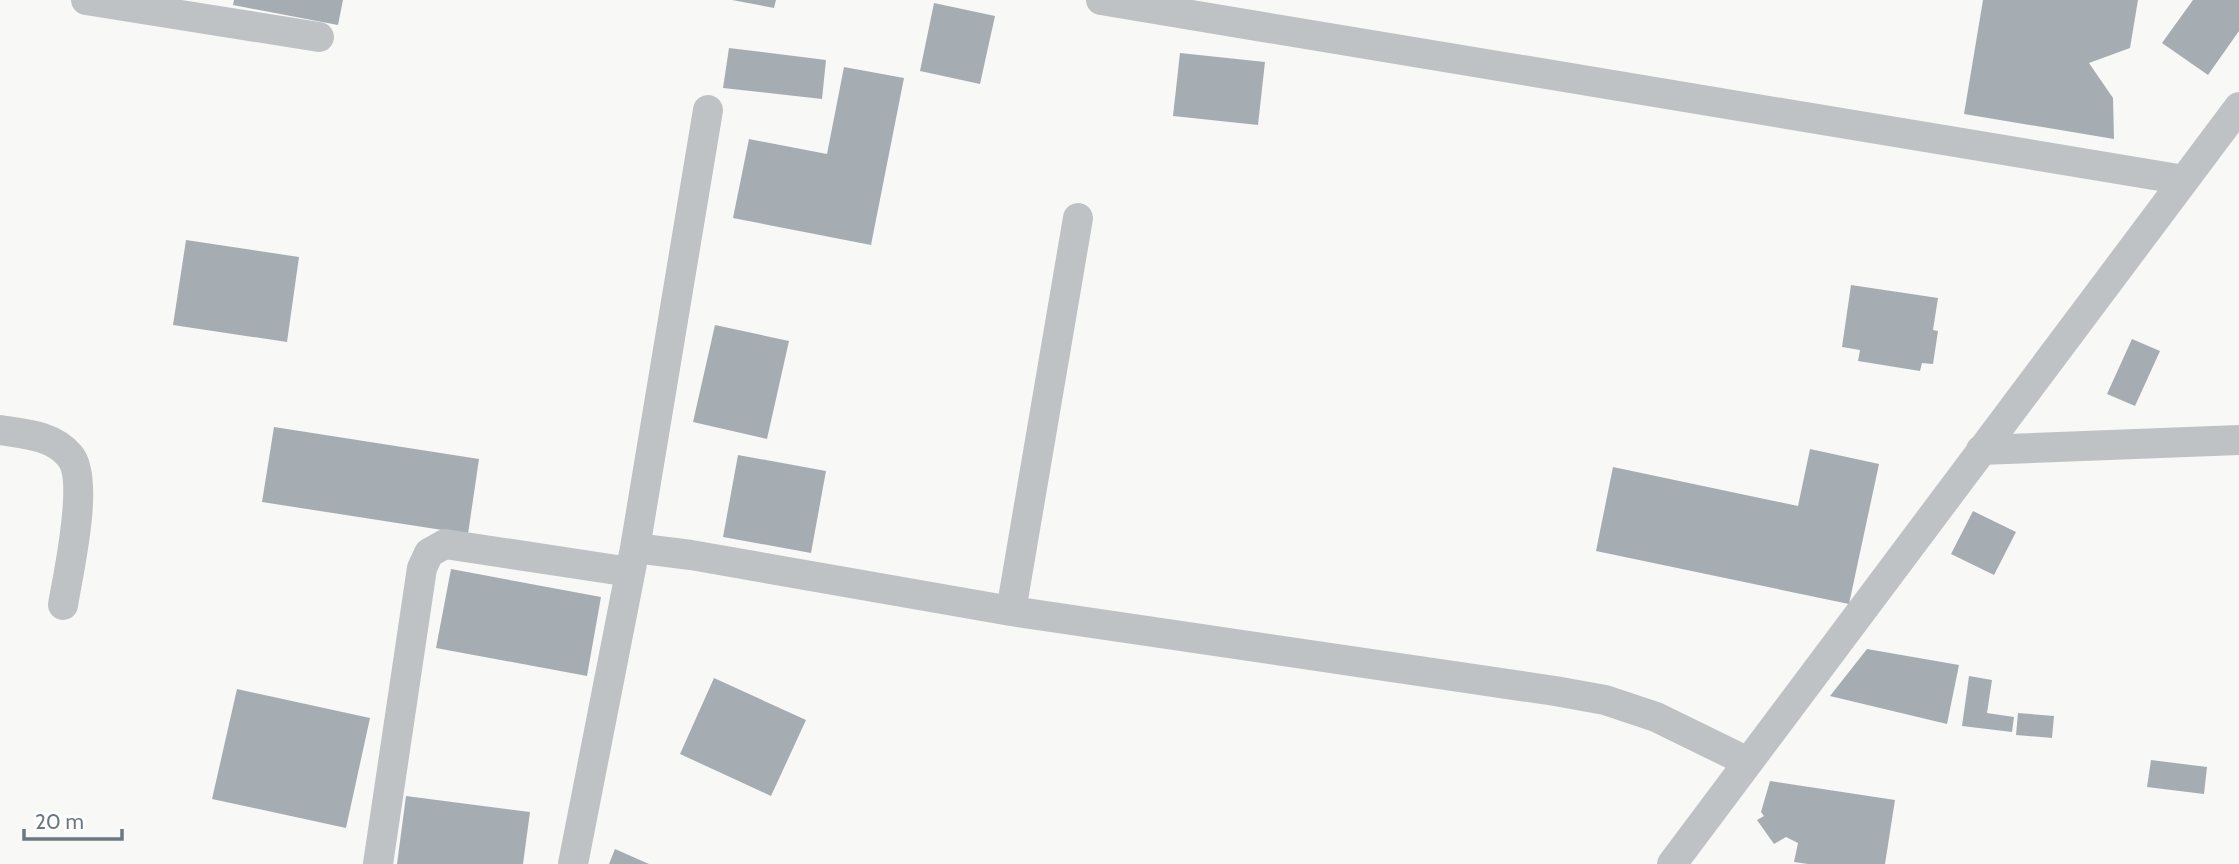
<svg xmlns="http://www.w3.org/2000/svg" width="2239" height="864" font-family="Cabin,sans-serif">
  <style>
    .building { fill: #a6adb2 }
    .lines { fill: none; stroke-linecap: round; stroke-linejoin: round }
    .minor { stroke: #bec2c5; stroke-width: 30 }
  </style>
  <rect width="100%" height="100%" fill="#f8f8f6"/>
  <path class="building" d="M234,0H343L338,25L233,5Z
    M732,0H776L774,8Z
    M1983,0H2138L2130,48L2089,63L2113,98L2114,139L1964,114Z
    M2193,0H2239V31L2208,75L2162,43Z
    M934,3L995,16L980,84L920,71Z
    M729,48L826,60L822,99L723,88Z
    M1180,53L1265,62L1258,125L1173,116Z
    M844,67L904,78L871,245L733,218L749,139L827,154Z
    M186,240L299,257L287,342L173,325Z
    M1851,285L1938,298L1933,330L1938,331L1933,364L1922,363L1920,371L1858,361L1860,350L1842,347Z
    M715,325L789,341L767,439L693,422Z
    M2132,339L2160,351L2135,406L2107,394Z
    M274,427L479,459L468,534L262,502Z
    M1810,449L1879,464L1849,604L1596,551L1613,467L1798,506Z
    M738,455L826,471L811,553L723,537Z
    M1973,511L2016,532L1994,575L1951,554Z
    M451,569L601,597L587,676L436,648Z
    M1867,649L1959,665L1947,724L1830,696Z
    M1969,676L1992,680L1987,713L2014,717L2012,732L1962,726Z
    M714,678L806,720L771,796L680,754Z
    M237,689L370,718L346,828L212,799Z
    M2018,713L2054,716L2052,738L2016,735Z
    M2151,760L2207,767L2204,794L2147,787Z
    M1770,781L1895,800L1885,864H1808L1794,862L1798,843L1786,837L1774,844L1757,820L1764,816L1761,812Z
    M406,796L530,812L523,864H397Z
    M615,849L649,864H609Z"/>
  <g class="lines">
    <path class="minor" d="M86,0L319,37
      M1101,0L2184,180
      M0,430C24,434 53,435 70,456C90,480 68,574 63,605
      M1981,450L2239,440
      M635,548L691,555L1011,611L1555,691L1605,700L1656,717L1748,762
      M1011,611L1078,218
      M378,864L422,568L429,553L445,544L630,572
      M573,864L635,548L708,110
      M1672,864L2239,107"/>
  </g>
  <path d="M24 829v10h98v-10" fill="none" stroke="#6b7883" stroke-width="3.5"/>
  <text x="35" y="829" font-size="21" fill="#6b7883" stroke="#ffffff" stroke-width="5" paint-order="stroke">20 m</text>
</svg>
